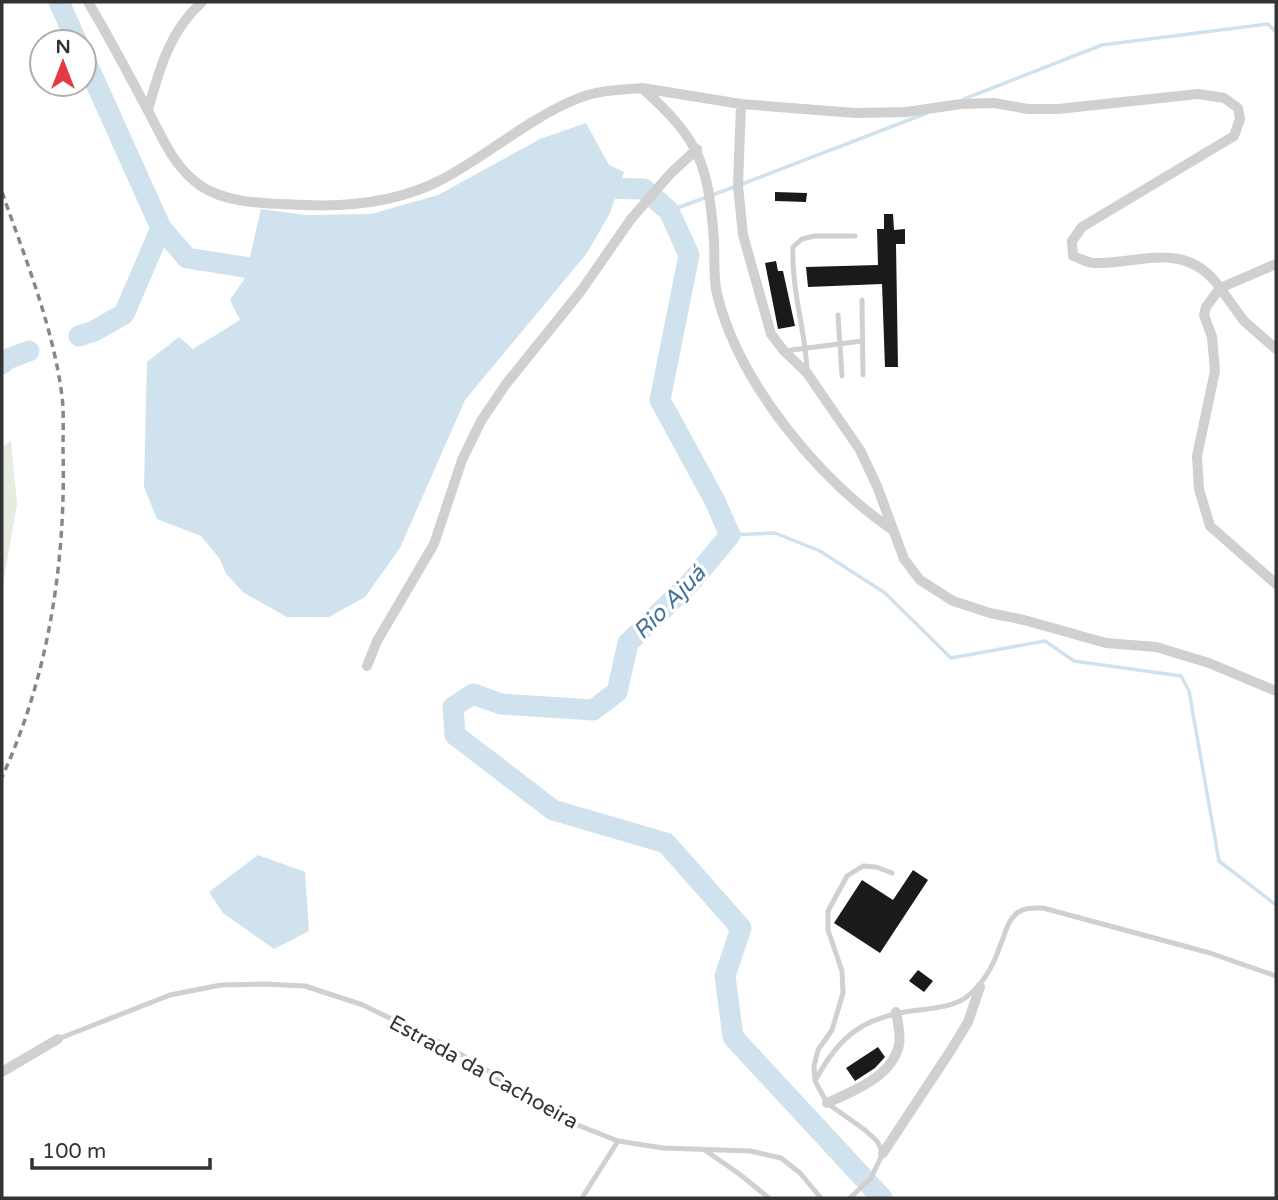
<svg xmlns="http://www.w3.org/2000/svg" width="1278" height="1200" font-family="'Varela Round',sans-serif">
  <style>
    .green { fill: #e6ecdf }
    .water { fill: #cfe2ee }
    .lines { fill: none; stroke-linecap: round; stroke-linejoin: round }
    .stream { stroke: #cfe2ee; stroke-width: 3.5 }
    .river { stroke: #cfe2ee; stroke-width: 21 }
    .building { fill: #1a1a1a }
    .service { stroke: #d0d0d0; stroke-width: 5 }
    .minor { stroke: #d0d0d0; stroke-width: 10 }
    .rail { stroke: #888; stroke-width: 3.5; stroke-dasharray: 7 5; stroke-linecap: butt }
    .labels { text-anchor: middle; stroke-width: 7; stroke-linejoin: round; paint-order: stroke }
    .street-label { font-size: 21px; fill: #333; stroke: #fff }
    .water-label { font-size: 23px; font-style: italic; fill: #3f7597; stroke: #fff }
  </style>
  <rect width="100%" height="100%" fill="#fff"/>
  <path class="green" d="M11,441L17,504L2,590V447Z"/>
  <path class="water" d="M586,123L609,165L624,172L610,213L587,253L465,400L400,548L365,597L329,617H287L244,593L227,575L219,558L201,536L157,519L144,487L147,362L179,337L193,349L240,320L230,300L245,278L261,209L305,215L371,214L438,195L540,139Z
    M258,855L305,872L309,931L274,949L223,913L209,892Z"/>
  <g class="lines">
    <path class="stream" d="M964,99L1102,45L1268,24L1276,32
      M742,184L927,113
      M669,211L734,187
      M730,535L775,533L820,551L885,593L951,658L1045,641L1074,661L1181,676L1189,691L1219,861L1276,905"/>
    <path class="river" d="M59,2L77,42
      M84,57L161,228L187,258L275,272
      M592,188L644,189L669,211L689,255L660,400L715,501L730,535L691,582L628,643L617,692L593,710L501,704L473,694L453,707L455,735L553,810L666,843L741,928L725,976L733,1037L882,1198
      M79,336L94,331L124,314L161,228
      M2,364L8,359L29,351"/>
  </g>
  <path class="building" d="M775,192L807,193L806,202L775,201Z
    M884,214H893L894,230L905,229V244H896L898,367H885L882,284L808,287L806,267L878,265L877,229H884Z
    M776,261L778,271H783L795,326L778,329L765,263Z
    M913,870L928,880L880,953L834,923L862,880L893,900Z
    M918,970L933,981L924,992L909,981Z
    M878,1047L885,1057L875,1068L855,1081L846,1068Z"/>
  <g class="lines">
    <path class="service" d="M862,300L863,375
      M838,315L842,376
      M784,351L862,341
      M807,369C805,329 791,288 793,247L802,239L814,236H855
      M58,1039L170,995L221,985L264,984L305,986L363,1005L441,1043L481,1066L534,1104L580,1126L618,1141L663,1148L750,1151L781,1158L800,1173L821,1198
      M815,1081L814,1066L818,1050L832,1030L843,993L842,971L828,930V911L847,876L863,866L876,867L892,873
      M706,1151L738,1173L769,1198
      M582,1198L618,1141
      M850,1198L871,1178L883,1153L877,1141L865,1130L827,1103L815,1081C840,1034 865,1016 919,1010C934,1008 952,1007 965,998C983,985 993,967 1000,946C1005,935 1007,921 1017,913C1025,907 1034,908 1043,908L1210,953L1276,976"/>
    <path class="minor" d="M88,2C109,37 128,73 147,109C162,136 173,167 201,186C229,205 271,203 304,205C350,207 401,201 443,179C488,155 527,120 574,100C596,90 619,90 642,88C700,140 708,163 714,240C715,258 713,277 717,294C739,383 817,477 891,529
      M642,88L741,104L855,113L906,112L961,104L994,103L1028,109H1058L1198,94L1224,98L1238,108L1240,119L1234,136L1082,227L1072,241L1073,256C1080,258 1087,263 1094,263C1141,264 1186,239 1220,288L1206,307L1204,315L1212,337L1215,371L1197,456L1199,489L1210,526L1276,584
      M741,104L738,186L743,235L771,334L784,351L807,373L860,450L877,486L904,559L920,580L953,601L990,613L1024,620L1106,643L1156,647L1209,663L1276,691
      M148,110C159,70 170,30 202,2
      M1276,264L1220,288L1244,321L1276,349
      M367,666L377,641L434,544L462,460L481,421L506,384L581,291L631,219L671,173L697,149
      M2,1072L58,1039
      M827,1103C853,1091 892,1077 899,1045C901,1035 898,1023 896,1012
      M883,1153L951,1050L968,1022L980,987"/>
    <path class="rail" d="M2,192C25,258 53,326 62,396C64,413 63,432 63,449C66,561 49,675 2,777"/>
  </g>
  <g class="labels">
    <g class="street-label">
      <text transform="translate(484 1072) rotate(29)" y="7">Estrada da Cachoeira</text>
    </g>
    <g class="water-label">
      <text transform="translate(669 602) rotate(-46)" y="8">Rio Ajuá</text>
    </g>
  </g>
  <rect width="1278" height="1200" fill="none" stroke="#333333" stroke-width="7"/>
  <g transform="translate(63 63)"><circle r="33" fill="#ffffff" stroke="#adadad" stroke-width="2"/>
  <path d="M0-5L12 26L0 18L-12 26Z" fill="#e63946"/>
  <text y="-10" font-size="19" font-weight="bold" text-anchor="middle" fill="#333333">N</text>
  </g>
  <path d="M32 1158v10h178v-10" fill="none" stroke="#333333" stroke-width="3.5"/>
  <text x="42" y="1158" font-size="21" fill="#333333" stroke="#ffffff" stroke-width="5" paint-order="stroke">100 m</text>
</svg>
